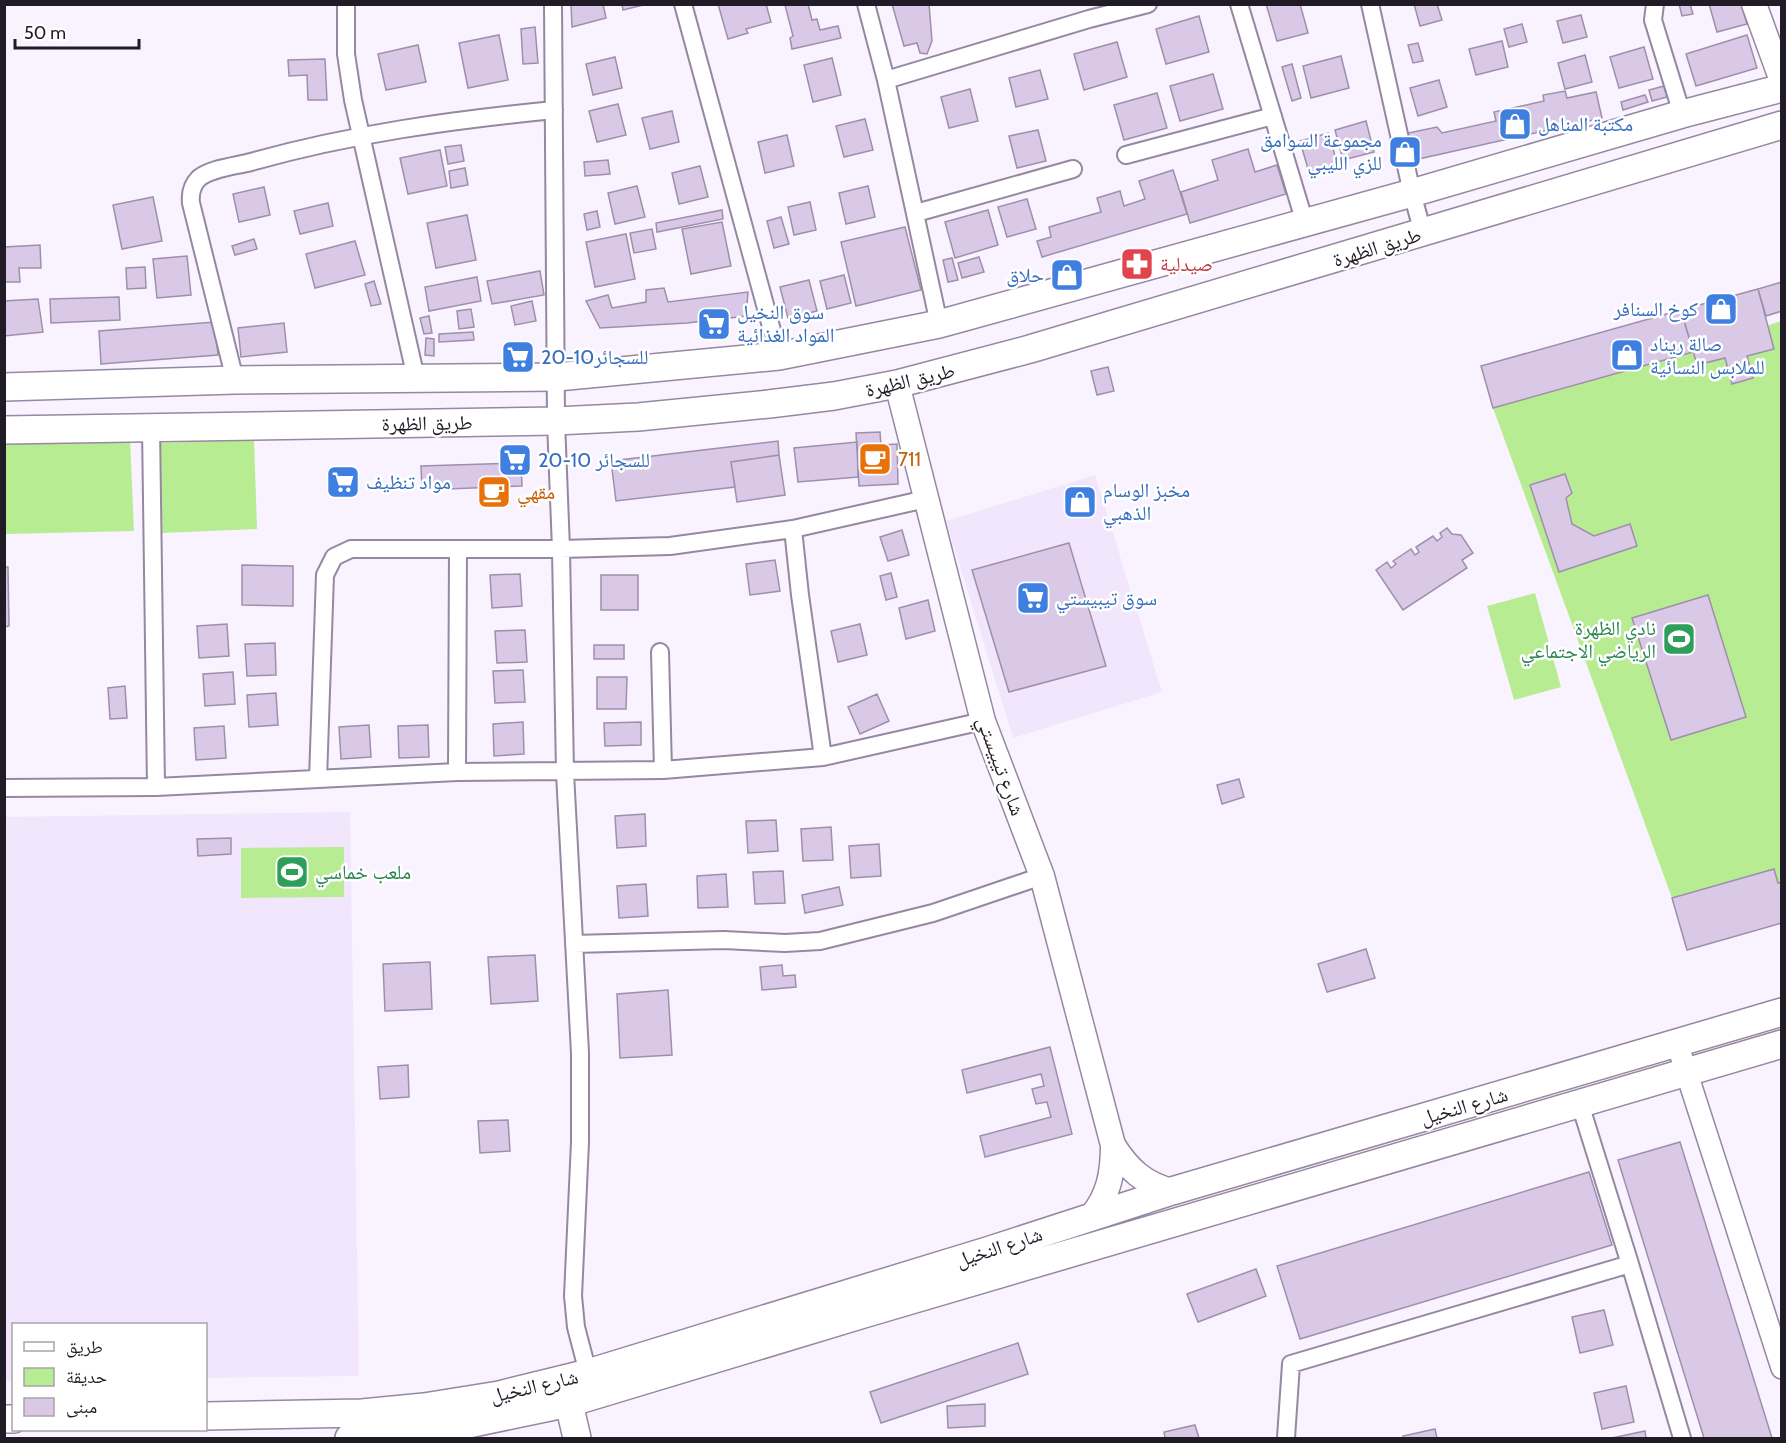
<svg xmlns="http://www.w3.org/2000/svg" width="1786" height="1443" font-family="Cabin,'Noto Naskh Arabic',sans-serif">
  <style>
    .built { fill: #f2e6fc }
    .green { fill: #b8ec92 }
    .building { fill: #d9c9e7; stroke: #9e8fab; stroke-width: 1.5 }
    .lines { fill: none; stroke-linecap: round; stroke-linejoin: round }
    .minor-casing { stroke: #9687a2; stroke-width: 20 }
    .tertiary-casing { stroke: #9687a2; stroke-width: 24 }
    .secondary-casing { stroke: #9687a2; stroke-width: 27 }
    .primary-casing { stroke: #9687a2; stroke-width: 30 }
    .minor { stroke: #fff; stroke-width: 16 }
    .tertiary { stroke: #fff; stroke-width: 21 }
    .secondary { stroke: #fff; stroke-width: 24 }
    .primary { stroke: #fff; stroke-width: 27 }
    .labels { text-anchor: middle; stroke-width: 5; stroke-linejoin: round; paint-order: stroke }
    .shop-label { font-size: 20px; fill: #366cbe; stroke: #fff; text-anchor: start }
    .street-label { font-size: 20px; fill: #211b26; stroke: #fff }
    .health-label { font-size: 20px; fill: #be3a42; stroke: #fff; text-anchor: start }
    .food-label { font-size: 20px; fill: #c56008; stroke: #fff; text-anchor: start }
    .leisure-label { font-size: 20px; fill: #27864d; stroke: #fff; text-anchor: end }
  </style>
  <rect width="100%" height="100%" fill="#f9f3ff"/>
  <path class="built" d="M1095,475L1162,692L1013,738L946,521Z
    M350,812L359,1376L206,1378V1324H14L13,1381H5L4,817Z"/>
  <path class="green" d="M1781,321V882L1778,883L1774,869L1672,898L1493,408L1693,352Z
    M130,439L134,531L5,534L4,442Z
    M254,440L257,529L162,533L159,443Z
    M1535,593L1561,687L1514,700L1487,606Z
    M344,847V897L241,898V848Z"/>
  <path class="building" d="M571,4H603L606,18L572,27Z
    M622,4H647L623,10Z
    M718,4H766L771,22L746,29L748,33L728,39Z
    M808,4L812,20L817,19L820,30L838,26L841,38L792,49L790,38L793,36L785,5Z
    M892,4H929L932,41L927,54L920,53L917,43L904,46Z
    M1266,4H1300L1308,33L1277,41Z
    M1414,4H1437L1442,20L1420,26Z
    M1679,4H1690L1693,14L1682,16Z
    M1709,4H1741L1747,24L1717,32Z
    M1581,15L1587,37L1563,43L1557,21Z
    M1199,16L1209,52L1166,64L1156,29Z
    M1522,24L1527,42L1509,47L1504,29Z
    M535,27L538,63L523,64L521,29Z
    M499,35L508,80L468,88L459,43Z
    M1747,35L1757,68L1696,86L1686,54Z
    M1502,41L1508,67L1476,75L1469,49Z
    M1117,42L1127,77L1084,90L1074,54Z
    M1418,43L1423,61L1413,63L1408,45Z
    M418,45L426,82L386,90L378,54Z
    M1644,47L1653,79L1619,88L1610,57Z
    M1585,55L1592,82L1565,89L1558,63Z
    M1341,56L1349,88L1311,98L1303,66Z
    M615,57L622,88L593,95L586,64Z
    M832,58L841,95L813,102L804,65Z
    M325,59L327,100H308L307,75L289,76L288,60Z
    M1292,64L1301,98L1292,101L1282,67Z
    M1040,70L1048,99L1016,107L1009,78Z
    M1213,74L1223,109L1180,121L1170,86Z
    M1439,80L1447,107L1418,116L1410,88Z
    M1664,86L1667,97L1652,101L1649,90Z
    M970,89L978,121L949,128L941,97Z
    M1565,91L1567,98L1596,92L1602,118L1414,160L1408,133L1437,127L1442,133L1496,121L1494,112L1544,101L1543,95Z
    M1157,93L1167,128L1124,140L1114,105Z
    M1645,95L1648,102L1623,110L1621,102Z
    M618,104L626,135L597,142L589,111Z
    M672,111L679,142L650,149L642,118Z
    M865,119L873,150L844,157L836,126Z
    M1366,121L1374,152L1343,160L1335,130Z
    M1038,130L1046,161L1017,168L1009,136Z
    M1329,133L1338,168L1310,176L1300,141Z
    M787,135L794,166L765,173L758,142Z
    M461,145L464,161L448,164L445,147Z
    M1248,149L1255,172L1277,165L1286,194L1190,223L1181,192L1218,180L1212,160Z
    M440,150L447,186L408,194L400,158Z
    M608,160L610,174L585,176L584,162Z
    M700,166L708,197L679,204L672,173Z
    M465,168L468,185L451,188L449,171Z
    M1173,170L1187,214L1042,257L1037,241L1051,237L1049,227L1101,212L1097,198L1120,191L1124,206L1145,199L1139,181Z
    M637,186L645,217L615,224L608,193Z
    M868,186L875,217L846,224L839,193Z
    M264,187L270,215L239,222L233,194Z
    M153,197L162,241L122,249L113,205Z
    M1027,199L1036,229L1007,237L998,207Z
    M810,202L816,230L794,235L788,207Z
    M328,203L333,226L300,234L294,211Z
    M722,210L723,219L657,232L656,223Z
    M988,210L998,245L955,258L945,222Z
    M597,211L600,227L587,230L584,214Z
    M467,215L476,260L436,268L427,223Z
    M781,217L789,244L774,248L767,221Z
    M722,222L731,266L691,274L682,229Z
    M905,227L921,290L856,306L841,242Z
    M652,229L656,249L634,253L630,233Z
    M626,234L635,279L595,287L586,242Z
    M254,239L257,249L235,255L232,246Z
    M355,241L365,275L315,288L306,254Z
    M40,245L41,268H19L20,282H4V247Z
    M187,256L191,295L157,298L153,259Z
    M979,257L984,272L962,278L958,263Z
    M952,258L958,280L948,282L943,260Z
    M145,267L146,288L127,289L126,268Z
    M540,271L544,295L492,304L487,281Z
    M844,275L851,303L827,309L820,281Z
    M477,277L481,301L429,311L425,287Z
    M809,280L817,311L788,318L780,287Z
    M374,281L381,304L371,306L365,284Z
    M1782,282V311L1766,316L1758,289Z
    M664,288L668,302L748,292L746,316L687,323L600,328L586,301L608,295L612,308L646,302V290Z
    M1758,289L1774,349L1747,356L1753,378L1732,384L1725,358L1697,365L1681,310Z
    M119,297L120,320L51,323L50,299Z
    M38,299L43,332L4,336V301Z
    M532,301L536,321L515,325L511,306Z
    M471,309L474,327L459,329L457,311Z
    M1681,310L1693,352L1493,408L1481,366Z
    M429,316L432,333L424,334L420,318Z
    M215,322L218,355L101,364L99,331Z
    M284,323L287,352L241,357L238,328Z
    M473,332L474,340L439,342V334Z
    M426,338L434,339V356L425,355Z
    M1108,367L1114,391L1097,395L1091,371Z
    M880,432L881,445L897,444L898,484L859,486L856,433Z
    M778,441L779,455L731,462L735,487L616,501L611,461Z
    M857,442L858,477L798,482L794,448Z
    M779,455L785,495L737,502L731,462Z
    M521,463L522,486L422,490L421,466Z
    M1565,474L1572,493L1566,498L1572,524L1594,536L1630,524L1637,546L1559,572L1530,485Z
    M1447,528L1452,534L1461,535L1473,553L1462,560L1467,568L1403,610L1376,570L1387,562L1391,568L1396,564L1393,561L1411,549L1415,555L1419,552L1416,547L1433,536L1437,541L1442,537L1440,533Z
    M902,530L909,555L888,561L880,537Z
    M1069,543L1106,666L1009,692L972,570Z
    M775,560L780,591L750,595L746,564Z
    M242,565L293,566V606L242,605Z
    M4,567H8L9,626L4,627Z
    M891,573L897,597L886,600L880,576Z
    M520,574L522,606L492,608L490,575Z
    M601,575H638V610H601Z
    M1708,595L1746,717L1671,740L1632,618Z
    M928,600L935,631L906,639L899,608Z
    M227,624L229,656L199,658L197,626Z
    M860,624L867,655L838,662L831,631Z
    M525,630L527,662L497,663L495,631Z
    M275,643L276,675L247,676L245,644Z
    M594,645H624V659H594Z
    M523,670L525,702L495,703L493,671Z
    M233,672L235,704L205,706L203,674Z
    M597,677H627L626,709H597Z
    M125,686L127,718L110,719L108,688Z
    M276,693L278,725L249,727L247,695Z
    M877,694L889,721L860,734L848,707Z
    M523,722L524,754L494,756L493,724Z
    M641,722V745L605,746L604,723Z
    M369,725L371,757L341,759L339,727Z
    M428,725L429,757L399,758L398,726Z
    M224,726L226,758L196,760L194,728Z
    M1239,779L1244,797L1222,804L1217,785Z
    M645,814L646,846L617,848L615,816Z
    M776,820L778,851L748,853L746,821Z
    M831,827L833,860L803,861L801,829Z
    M231,838V854L198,856L197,839Z
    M879,844L881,876L851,878L849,846Z
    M1774,869L1778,883L1782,882V923L1687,950L1672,898Z
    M783,871L785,903L755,904L753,872Z
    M726,874L728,907L698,908L697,876Z
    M646,884L648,916L619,918L617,886Z
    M839,887L843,905L805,913L802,895Z
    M1366,949L1375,978L1327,992L1318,964Z
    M535,955L538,1001L491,1004L488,957Z
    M430,962L432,1009L385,1011L383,964Z
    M782,965L783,976L795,975L796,987L762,990L760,967Z
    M668,990L672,1055L620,1058L617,994Z
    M1050,1047L1072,1134L985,1157L980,1136L1051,1117L1047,1102L1036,1104L1032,1089L1044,1086L1041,1074L967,1093L962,1070Z
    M408,1065L409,1097L380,1099L378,1067Z
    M508,1120L510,1151L480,1153L478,1121Z
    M1680,1142L1772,1438H1704L1618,1160Z
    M1589,1172L1612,1245L1300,1339L1277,1266Z
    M1256,1269L1266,1296L1198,1322L1187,1294Z
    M1604,1310L1613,1345L1580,1353L1572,1317Z
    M1018,1343L1028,1374L881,1423L870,1392Z
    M1626,1386L1634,1422L1602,1429L1594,1393Z
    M985,1404V1426L948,1428L947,1406Z
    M1195,1425L1199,1438H1165L1164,1432Z
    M1435,1429L1437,1438H1403V1436Z
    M1645,1431L1646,1438H1612Z"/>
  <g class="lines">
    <defs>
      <path id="minor" d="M346,4V54L353,100L416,378
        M553,4L556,421L561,549L565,773L580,1053V1142L573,1296L576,1327L588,1373
        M683,4L779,356
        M866,4L886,80L939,324
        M1239,4L1305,223
        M1370,4L1412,193L1423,233
        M1655,4L1653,20L1682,114
        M886,80L1089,19L1148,4
        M1126,155L1273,116
        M916,213L1073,169
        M235,380L191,203C190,194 192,185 199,178C212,168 236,166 251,162C350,134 452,120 554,110
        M151,427L156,787
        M793,529L800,595L823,757
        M660,652L663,770
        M457,772L458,549
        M318,779L325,575L334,557L351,549H561L670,546L793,529L926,499
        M4,788L156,787L457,772L663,770L823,757L983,721
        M574,944L724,940L785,943L820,941L933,913L1042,876
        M1630,1264L1682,1438
        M1286,1438L1291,1364L1630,1264L1580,1104"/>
      <path id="tertiary" d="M1677,1043L1782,1368"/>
      <path id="secondary" d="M1754,4L1782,81
        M897,384L983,721L1042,876L1113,1145C1113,1173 1109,1195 1091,1217
        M1113,1145C1128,1169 1144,1184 1172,1191"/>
      <path id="primary" d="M4,387L235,380L557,377L779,356L939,324L1412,193L1682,114L1782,88
        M4,430L556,421L638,417L769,404L834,396L897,384L1030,349L1782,125
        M565,1386L577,1438
        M206,1416L362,1413L424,1407L499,1395L588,1373L987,1251L1172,1191L1782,1012
        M4,1419H14
        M349,1438L454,1427L569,1403L867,1313L1782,1044"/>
    </defs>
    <use href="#minor" class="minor-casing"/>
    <use href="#tertiary" class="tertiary-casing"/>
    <use href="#secondary" class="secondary-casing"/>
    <use href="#primary" class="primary-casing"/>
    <use href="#minor" class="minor"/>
    <use href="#tertiary" class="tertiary"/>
    <use href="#secondary" class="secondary"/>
    <use href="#primary" class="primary"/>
  </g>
  <defs>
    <symbol id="shop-square" viewBox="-11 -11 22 22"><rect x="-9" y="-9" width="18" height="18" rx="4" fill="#3f7fe0" stroke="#fff"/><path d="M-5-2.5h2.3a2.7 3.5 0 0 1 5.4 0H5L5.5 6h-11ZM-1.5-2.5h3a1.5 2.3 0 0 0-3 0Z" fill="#fff"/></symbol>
    <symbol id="pharmacy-square" viewBox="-11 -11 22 22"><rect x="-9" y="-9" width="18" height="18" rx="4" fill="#e0444e" stroke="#fff"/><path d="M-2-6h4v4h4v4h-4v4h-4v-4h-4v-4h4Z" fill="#fff"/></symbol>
    <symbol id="supermarket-square" viewBox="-11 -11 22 22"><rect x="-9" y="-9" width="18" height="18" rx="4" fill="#3f7fe0" stroke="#fff"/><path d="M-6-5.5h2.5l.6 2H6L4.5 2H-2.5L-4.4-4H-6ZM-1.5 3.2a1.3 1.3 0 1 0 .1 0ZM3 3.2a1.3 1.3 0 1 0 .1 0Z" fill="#fff"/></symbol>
    <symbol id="cafe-square" viewBox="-11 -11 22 22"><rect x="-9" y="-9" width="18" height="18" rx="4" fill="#e8710a" stroke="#fff"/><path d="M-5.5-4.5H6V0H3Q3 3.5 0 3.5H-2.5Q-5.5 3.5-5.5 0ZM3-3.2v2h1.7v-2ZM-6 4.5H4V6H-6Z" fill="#fff"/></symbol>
    <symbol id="stadium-square" viewBox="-11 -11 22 22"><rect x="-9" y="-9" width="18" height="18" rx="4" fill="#2e9e5b" stroke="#fff"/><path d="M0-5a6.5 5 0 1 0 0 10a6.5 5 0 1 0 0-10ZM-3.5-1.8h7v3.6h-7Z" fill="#fff"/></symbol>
  </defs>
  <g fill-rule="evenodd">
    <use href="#shop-square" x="1496" y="105" width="38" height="38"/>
    <use href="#shop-square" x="1386" y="133" width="38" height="38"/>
    <use href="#pharmacy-square" x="1118" y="245" width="38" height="38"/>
    <use href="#shop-square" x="1048" y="256" width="38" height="38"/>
    <use href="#shop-square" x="1702" y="290" width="38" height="38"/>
    <use href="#supermarket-square" x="695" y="305" width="38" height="38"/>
    <use href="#shop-square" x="1608" y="336" width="38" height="38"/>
    <use href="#supermarket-square" x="499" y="338" width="38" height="38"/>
    <use href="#cafe-square" x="856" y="440" width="38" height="38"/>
    <use href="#supermarket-square" x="496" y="441" width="38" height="38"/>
    <use href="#supermarket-square" x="324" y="463" width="38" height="38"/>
    <use href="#cafe-square" x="475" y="473" width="38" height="38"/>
    <use href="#shop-square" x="1061" y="483" width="38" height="38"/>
    <use href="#supermarket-square" x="1014" y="579" width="38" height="38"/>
    <use href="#stadium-square" x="1660" y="620" width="38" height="38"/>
    <use href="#stadium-square" x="273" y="853" width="38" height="38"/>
  </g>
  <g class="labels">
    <g class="shop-label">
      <text x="1538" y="131">مكتبة المناهل</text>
      <text x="1382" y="147" text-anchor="end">مجموعة السوامق<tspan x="1382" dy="23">للزي الليبي</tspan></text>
      <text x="1044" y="282" text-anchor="end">حلاق</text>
      <text x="1698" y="316" text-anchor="end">كوخ السنافر</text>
      <text x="737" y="319">سوق النخيل<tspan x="737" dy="23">المواد الغذائية</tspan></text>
      <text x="1650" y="351">صالة ريناد<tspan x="1650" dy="23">للملابس النسائية</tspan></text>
      <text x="541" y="364">20-10للسجائر</text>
      <text x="538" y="467">20-10 للسجائر</text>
      <text x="366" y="489">مواد تنظيف</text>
      <text x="1103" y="497">مخبز الوسام<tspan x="1103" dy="23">الذهبي</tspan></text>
      <text x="1056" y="605">سوق تيبيستي</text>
    </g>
    <g class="street-label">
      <text transform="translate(1377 247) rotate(-17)" y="7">طريق الظهرة</text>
      <text transform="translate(910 380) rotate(-13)" y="7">طريق الظهرة</text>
      <text transform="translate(427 423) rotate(-1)" y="7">طريق الظهرة</text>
      <text transform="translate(1001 766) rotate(70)" y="7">شارع تيبيستي</text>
      <text transform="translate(1464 1106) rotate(-16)" y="7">شارع النخيل</text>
      <text transform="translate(999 1247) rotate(-18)" y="7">شارع النخيل</text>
      <text transform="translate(534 1386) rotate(-13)" y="7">شارع النخيل</text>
    </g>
    <g class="health-label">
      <text x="1160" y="271">صيدلية</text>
    </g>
    <g class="food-label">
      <text x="898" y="466">711</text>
      <text x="517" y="499">مقهي</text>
    </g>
    <g class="leisure-label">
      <text x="1656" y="635">نادي الظهرة<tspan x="1656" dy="23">الرياضي الاجتماعي</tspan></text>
      <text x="315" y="879" text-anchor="start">ملعب خماسي</text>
    </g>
  </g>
  <rect width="1786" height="1443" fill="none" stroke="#211b26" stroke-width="12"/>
  <rect x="12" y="1323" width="195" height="108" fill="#ffffff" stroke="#a6a4a8" stroke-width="1.5"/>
  <rect x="24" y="1342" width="30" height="9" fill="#ffffff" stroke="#a6a4a8" stroke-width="1.5"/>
  <text x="66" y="1353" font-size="18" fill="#211b26">طريق</text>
  <rect x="24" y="1368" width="30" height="18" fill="#b8ec92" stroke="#a6a4a8" stroke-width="1.5"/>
  <text x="66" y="1383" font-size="18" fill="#211b26">حديقة</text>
  <rect x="24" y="1398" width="30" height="18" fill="#d9c9e7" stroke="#a6a4a8" stroke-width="1.5"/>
  <text x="66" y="1413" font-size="18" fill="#211b26">مبنى</text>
  <path d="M15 39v9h124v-9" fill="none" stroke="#211b26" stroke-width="3"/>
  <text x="24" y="39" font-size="18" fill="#211b26" stroke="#ffffff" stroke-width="4.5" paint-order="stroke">50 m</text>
</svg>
